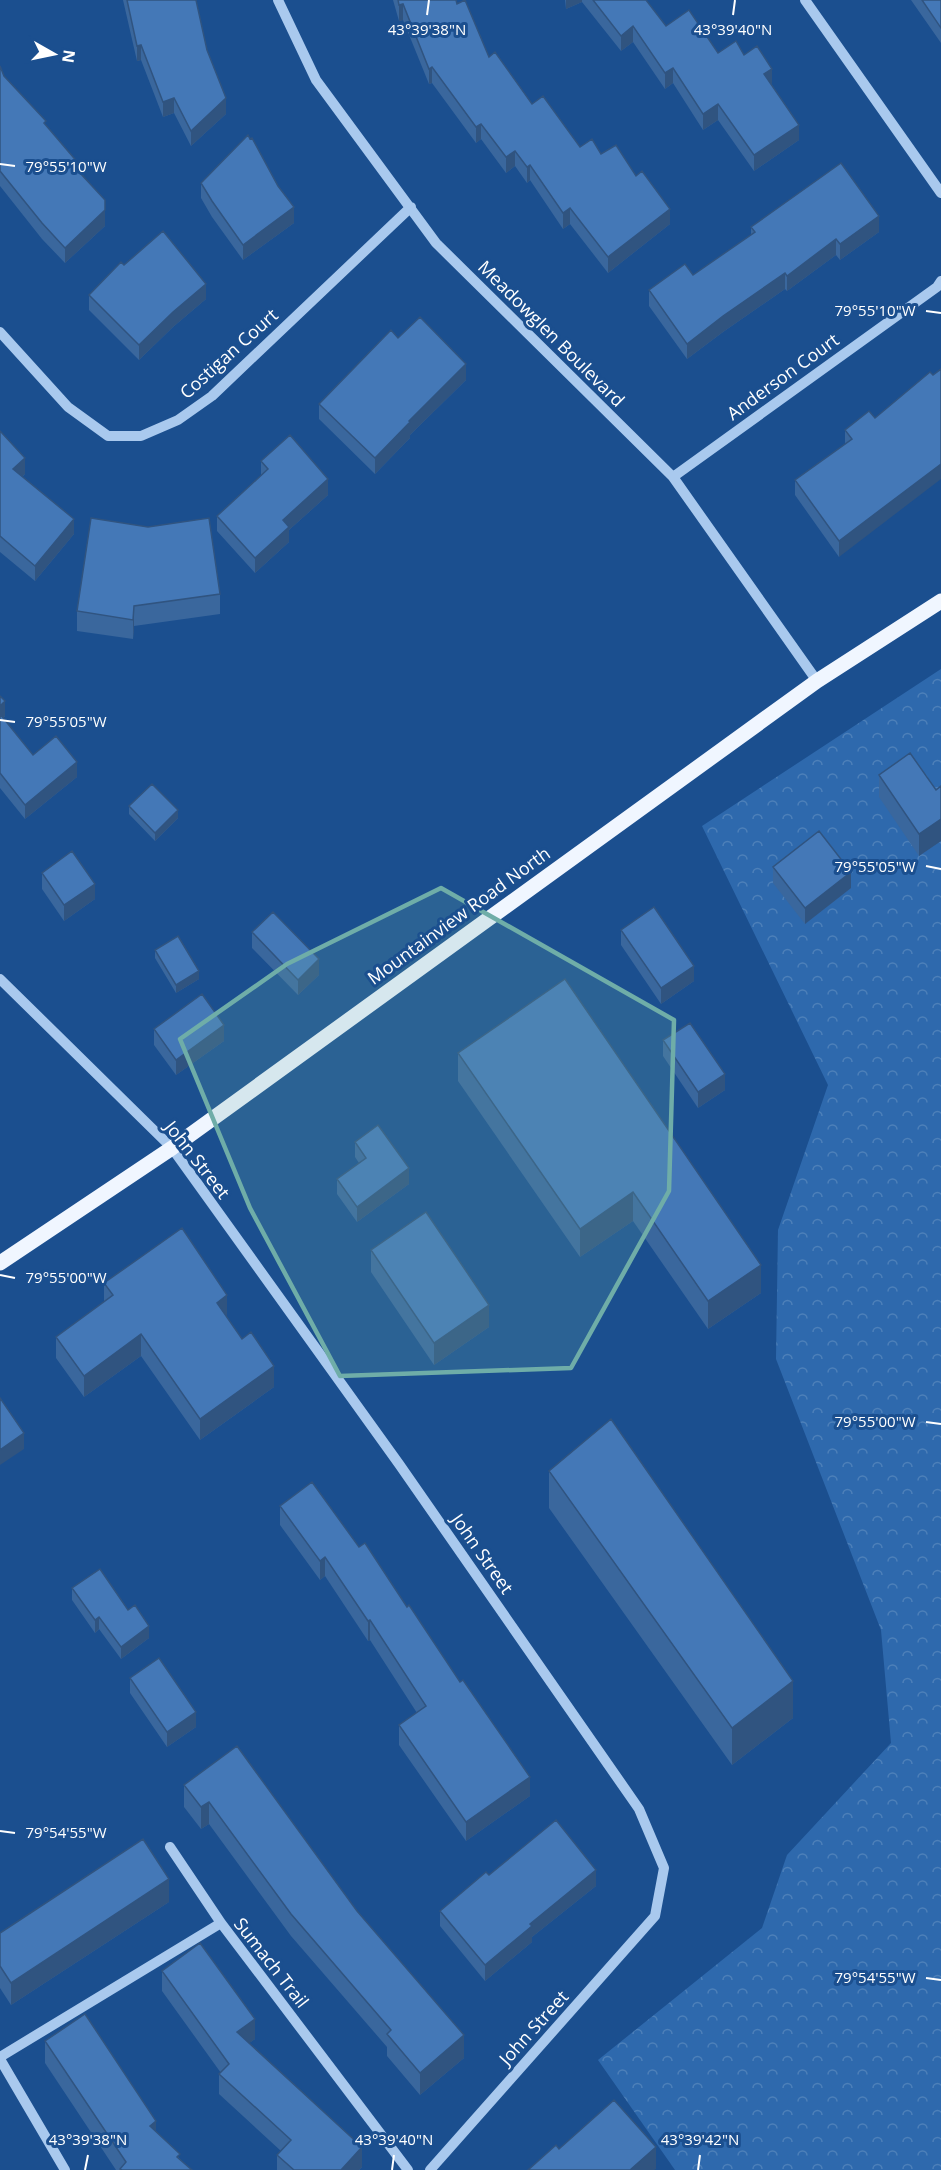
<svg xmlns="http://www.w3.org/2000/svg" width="941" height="2170" font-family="'Open Sans',sans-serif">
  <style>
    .forest { fill: url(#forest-crowns) }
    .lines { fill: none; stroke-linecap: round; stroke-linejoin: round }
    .minor { stroke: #a9c9ee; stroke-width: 10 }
    .major { stroke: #f0f6ff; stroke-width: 15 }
    .wall { fill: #3a679d }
    .shaded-wall { fill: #305480 }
    .building { fill: #4478b7; stroke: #305480; stroke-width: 1.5 }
    .marked { fill: #6fada8; fill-opacity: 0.2; stroke: #6fada8; stroke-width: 4.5; stroke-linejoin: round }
    .ticks { fill: none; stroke: #fff; stroke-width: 2 }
    .labels { text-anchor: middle; stroke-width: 6; stroke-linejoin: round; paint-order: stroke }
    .street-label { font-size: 18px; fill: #fff; stroke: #1b4f8f }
    .ticks-label { font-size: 15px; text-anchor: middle; fill: #fff; stroke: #1b4f8f; stroke-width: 6; stroke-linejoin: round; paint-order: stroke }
  </style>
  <defs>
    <pattern id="forest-crowns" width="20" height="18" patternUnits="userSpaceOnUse" patternTransform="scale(1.5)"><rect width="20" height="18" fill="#2e69ad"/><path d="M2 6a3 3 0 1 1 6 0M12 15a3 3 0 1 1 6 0" fill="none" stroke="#4d80b9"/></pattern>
  </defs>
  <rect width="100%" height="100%" fill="#1b4f8f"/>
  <path class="forest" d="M941,669V2170H675L598,2060L762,1928L787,1855L891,1743L881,1630L776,1359L778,1230L828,1085L702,826Z"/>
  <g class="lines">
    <path class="minor" d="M278,0L316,80L436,243L673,477L817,681
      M805,0L941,193
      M0,332L68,407L108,436H141L178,420L212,396L411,207
      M673,477L937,287L941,281
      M0,979L172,1148L399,1464L639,1809L664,1868L655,1916L430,2170
      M170,1847L221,1923L408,2170
      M0,2057L221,1923
      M0,2059L65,2170"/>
    <path class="major" d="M0,1263L172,1148L817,681L941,601"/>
  </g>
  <path class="wall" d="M123,0H196L207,50L226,114L191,146L174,113L163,117L141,60L137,61Z
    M393,0H456L457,4L489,57L532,104L580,147L601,154L636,176L670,224L608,273L570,224L563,229L530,180L527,183L515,166L506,173L481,139L476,143L432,83L429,84L403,20L399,21Z
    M565,0H646L666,26L718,53L744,55L772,85L799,140L754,171L718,120L703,130L673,83L665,89L633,42L621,51L582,2L566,9Z
    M911,0H941V43Z
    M0,66L4,76L46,125L85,178L105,226L65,263L42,239L0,186Z
    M250,139L294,223L243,260L212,217L201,198V183Z
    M751,227L879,232L840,260L836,255L787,291L785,289L723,332L687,359L649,306V290L693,275L751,235Z
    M124,265L206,299L173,327L139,360L89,310V295Z
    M398,338L466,380L410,435V438L375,474L319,419V404Z
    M933,375L839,557L795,495V480L845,444V430L875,418Z
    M0,431L25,474L22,477L74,534L35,581L0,552Z
    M261,461L328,495L289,530V542L255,573L217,531V516L261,476Z
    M220,594V614L134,626L133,639L77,631V611Z
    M0,696L5,716L3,718L33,755L77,777L25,819L0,788Z
    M879,775L936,790L941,786V841L919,856L879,797Z
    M129,806L178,818L155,841L129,814Z
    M773,867L851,888L805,924L773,883Z
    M42,873L95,899L64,921L42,889Z
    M621,930L694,981L661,1004L621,945Z
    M252,932L319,975L298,995L252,948Z
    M155,950L199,979L176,993L155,958Z
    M154,1029L224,1041L176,1075L154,1045Z
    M663,1040L725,1090L698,1108L663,1056Z
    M458,1053L761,1293L708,1329L633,1221L580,1257L458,1081Z
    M355,1142L409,1184L357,1222L337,1194V1179L359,1163L355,1157Z
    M371,1250L489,1327L434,1365L371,1272Z
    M104,1283L227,1317L274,1387L200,1440L141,1356L84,1397L56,1358V1337L104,1302Z
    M549,1471L793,1718L732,1765L549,1508Z
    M280,1506L530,1796L466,1841L399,1745V1725L417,1713L370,1640L368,1641L325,1576L320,1580L280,1525Z
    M72,1588L128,1610L149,1638L121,1659L99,1629L95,1633L72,1600Z
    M130,1678L196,1727L167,1747L130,1693Z
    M237,1746L464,2058L420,2095L387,2056V2047L291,1936L209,1824L201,1829L184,1807V1785Z
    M489,1875L596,1886L532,1937V1942L485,1981L440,1926V1911Z
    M169,1902L11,2005L0,1988V1933Z
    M162,1971L255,2039L249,2043L362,2167L359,2170H277V2155L281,2151L219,2094V2074L221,2073L162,1991Z
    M45,2041L156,2132L180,2159L192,2170H116L45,2063Z"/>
  <path class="shaded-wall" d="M566,0H582V2L566,9Z
    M403,4V20L399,21V5Z
    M633,26V42L621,51V36Z
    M141,45V60L137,61V46Z
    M432,67V83L429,84V69Z
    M673,68V83L665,89V73Z
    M772,69V85L764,90V74Z
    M174,98V113L163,117V102Z
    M226,98V114L191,146V131Z
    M718,104V120L703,130V114Z
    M481,124V139L476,143V127Z
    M799,125V140L754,171V155Z
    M515,151V166L506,173V157Z
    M530,165V180L527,183V167Z
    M294,207V223L243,260V245Z
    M570,208V224L563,229V213Z
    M670,209V224L608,273V257Z
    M105,210V226L65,263V248Z
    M879,216V232L840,260V244Z
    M836,239V255L787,291V276Z
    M785,273V289L723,332L687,359V344L723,316Z
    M206,284V299L173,327L139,360V345L173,312Z
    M466,364V380L410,435V438L375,474V458L409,421Z
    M25,458V474L13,485V469Z
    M941,464V479L839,557V541Z
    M328,479V495L289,530V542L255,573V558L283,520Z
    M74,519V534L35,581V566Z
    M134,606V626L133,639V620Z
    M5,701V716L0,721V706Z
    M77,762V777L25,819V805Z
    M178,810V818L155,841V833Z
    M941,819V841L919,856V834Z
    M851,872V888L805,924V908Z
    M95,884V899L64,921V905Z
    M319,959V975L298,995V980Z
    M694,966V981L661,1004V988Z
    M199,971V979L176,993V985Z
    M224,1025V1041L176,1075V1060Z
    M725,1074V1090L698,1108V1092Z
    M409,1168V1184L357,1222V1207Z
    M633,1192V1221L580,1257V1229Z
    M761,1265V1293L708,1329V1301Z
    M227,1295V1317L217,1303Z
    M489,1305V1327L434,1365V1343Z
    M141,1334V1356L84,1397V1376Z
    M274,1366V1387L200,1440V1419Z
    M24,1433V1449L0,1465V1450Z
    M325,1557V1576L320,1580V1561Z
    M99,1617V1629L95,1633V1620Z
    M370,1620V1640L368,1641V1621Z
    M149,1626V1638L121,1659V1647Z
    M793,1681V1718L732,1765V1728Z
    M196,1712V1727L167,1747V1732Z
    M530,1777V1796L466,1841V1822Z
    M209,1802V1824L201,1829V1807Z
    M596,1870V1886L532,1937V1942L485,1981V1965L530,1924Z
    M169,1879V1902L11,2005V1983Z
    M255,2019V2039L237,2052V2032Z
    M464,2035V2058L420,2095V2073Z
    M156,2121V2144L150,2126Z
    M362,2147V2167L359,2170H341Z
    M656,2147V2169L654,2170H630Z"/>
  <path class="building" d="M127,0H196L207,50L226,98L191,131L174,98L163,102L141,45L137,46Z
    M398,0H456L457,4L465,0L489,57L495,52L532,104L543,96L580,147L592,139L601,154L616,145L636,176L642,171L670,209L608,257L570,208L563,213L530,165L527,167L515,151L506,157L481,124L476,127L432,67L429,69L403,4L399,5Z
    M593,0H646L666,26L689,10L718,53L736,41L744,55L757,46L772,69L764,74L799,125L754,155L718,104L703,114L673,68L665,73L633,26L621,36Z
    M922,0H941V28Z
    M0,66L4,76L46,121L44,123L85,171L81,174L105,200V210L65,248L42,223L0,171Z
    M248,135L250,139L252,138L278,186L294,207L243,245L212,201L201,183Z
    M841,163L879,216L840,244L836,239L787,276L785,273L723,316L687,344L649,290L685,264L693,275L755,232L751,227Z
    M163,231L206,284L173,312L139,345L89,295L121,262L124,265Z
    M420,317L466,364L409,421L410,422L375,458L319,404L391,330L398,338Z
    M941,369V464L839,541L795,480L852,439L845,430L869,411L875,418L930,372L933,375Z
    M0,431L25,458L13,469L74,519L35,566L0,536Z
    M290,435L328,479L283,520L289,527L255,558L217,516L268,469L261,461Z
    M91,518L148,527L209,518L220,594L134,606L133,620L77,611Z
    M0,696L5,701L0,706Z
    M0,714L33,755L56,736L77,762L25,805L0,773Z
    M910,753L936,790L941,786V819L919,834L879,775Z
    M152,784L178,810L155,833L129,806Z
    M819,831L851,872L805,908L773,867Z
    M72,851L95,884L64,905L42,873Z
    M654,907L694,966L661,988L621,930Z
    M273,912L319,959L298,980L252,932Z
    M178,936L199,971L176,985L155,950Z
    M565,979L761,1265L708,1301L633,1192L580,1229L458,1053Z
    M202,994L224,1025L176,1060L154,1029Z
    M690,1023L725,1074L698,1092L663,1040Z
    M378,1125L409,1168L357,1207L337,1179L366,1158L355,1142Z
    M426,1212L489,1305L434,1343L371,1250Z
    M182,1228L227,1295L217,1303L242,1339L251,1332L274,1366L200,1419L141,1334L84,1376L56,1337L113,1295L104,1283Z
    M0,1398L24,1433L0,1450Z
    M611,1419L793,1681L732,1728L549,1471Z
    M312,1482L359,1547L365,1543L407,1607L409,1605L460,1682L463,1680L530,1777L466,1822L399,1725L426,1706L370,1620L368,1621L325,1557L320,1561L280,1506Z
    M100,1569L128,1610L135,1605L149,1626L121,1647L99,1617L95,1620L72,1588Z
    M159,1658L196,1712L167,1732L130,1678Z
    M237,1746L357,1911L464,2035L420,2073L387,2034L391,2030L291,1914L209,1802L201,1807L184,1785Z
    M556,1820L596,1870L530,1924L532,1926L485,1965L440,1911L486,1872L489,1875Z
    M143,1839L169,1879L11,1983L0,1966V1933Z
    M200,1943L255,2019L237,2032L362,2147L341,2170H294L277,2155L291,2140L219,2074L229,2064L162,1971Z
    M85,2014L156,2121L150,2126L180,2154L177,2157L192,2170H122L120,2169L126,2162L45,2041Z
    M614,2100L656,2147L630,2170H528L556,2145L559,2149Z"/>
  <path class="marked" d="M441,888L674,1020L669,1191L571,1368L340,1376L250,1208L180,1039L287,964Z"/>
  <path class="ticks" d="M427,15L429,0M733,15L735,0M0,164L15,166M926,311L941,313M0,720L15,722M926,866L941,869M0,1275L15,1278M926,1422L941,1424M0,1831L15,1833M926,1978L941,1980M85,2170L88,2155M392,2170L394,2155M698,2170L700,2155"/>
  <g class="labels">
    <g class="street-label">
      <text transform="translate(551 334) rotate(45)" y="6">Meadowglen Boulevard</text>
      <text transform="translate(229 354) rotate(-42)" y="6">Costigan Court</text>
      <text transform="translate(783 377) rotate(-36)" y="6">Anderson Court</text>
      <text transform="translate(459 916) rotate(-36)" y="6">Mountainview Road North</text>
      <text transform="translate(197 1160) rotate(52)" y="6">John Street</text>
      <text transform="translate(482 1554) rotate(55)" y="6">John Street</text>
      <text transform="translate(271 1963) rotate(52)" y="6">Sumach Trail</text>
      <text transform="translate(534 2028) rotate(-48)" y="6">John Street</text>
    </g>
  </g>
  <g class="ticks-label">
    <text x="733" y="35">43°39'40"N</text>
    <text x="427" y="35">43°39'38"N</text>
    <text x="66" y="172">79°55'10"W</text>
    <text x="875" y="316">79°55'10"W</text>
    <text x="66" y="727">79°55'05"W</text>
    <text x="875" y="872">79°55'05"W</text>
    <text x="66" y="1283">79°55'00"W</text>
    <text x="875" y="1427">79°55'00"W</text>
    <text x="66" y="1838">79°54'55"W</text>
    <text x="875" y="1983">79°54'55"W</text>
    <text x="88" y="2145">43°39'38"N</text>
    <text x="394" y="2145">43°39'40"N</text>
    <text x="700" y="2145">43°39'42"N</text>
  </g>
  <g transform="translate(54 54) rotate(99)" stroke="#1b4f8f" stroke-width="4.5" paint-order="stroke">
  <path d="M0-4.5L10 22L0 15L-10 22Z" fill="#ffffff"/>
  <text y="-9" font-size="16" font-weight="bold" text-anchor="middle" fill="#ffffff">N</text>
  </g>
</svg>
